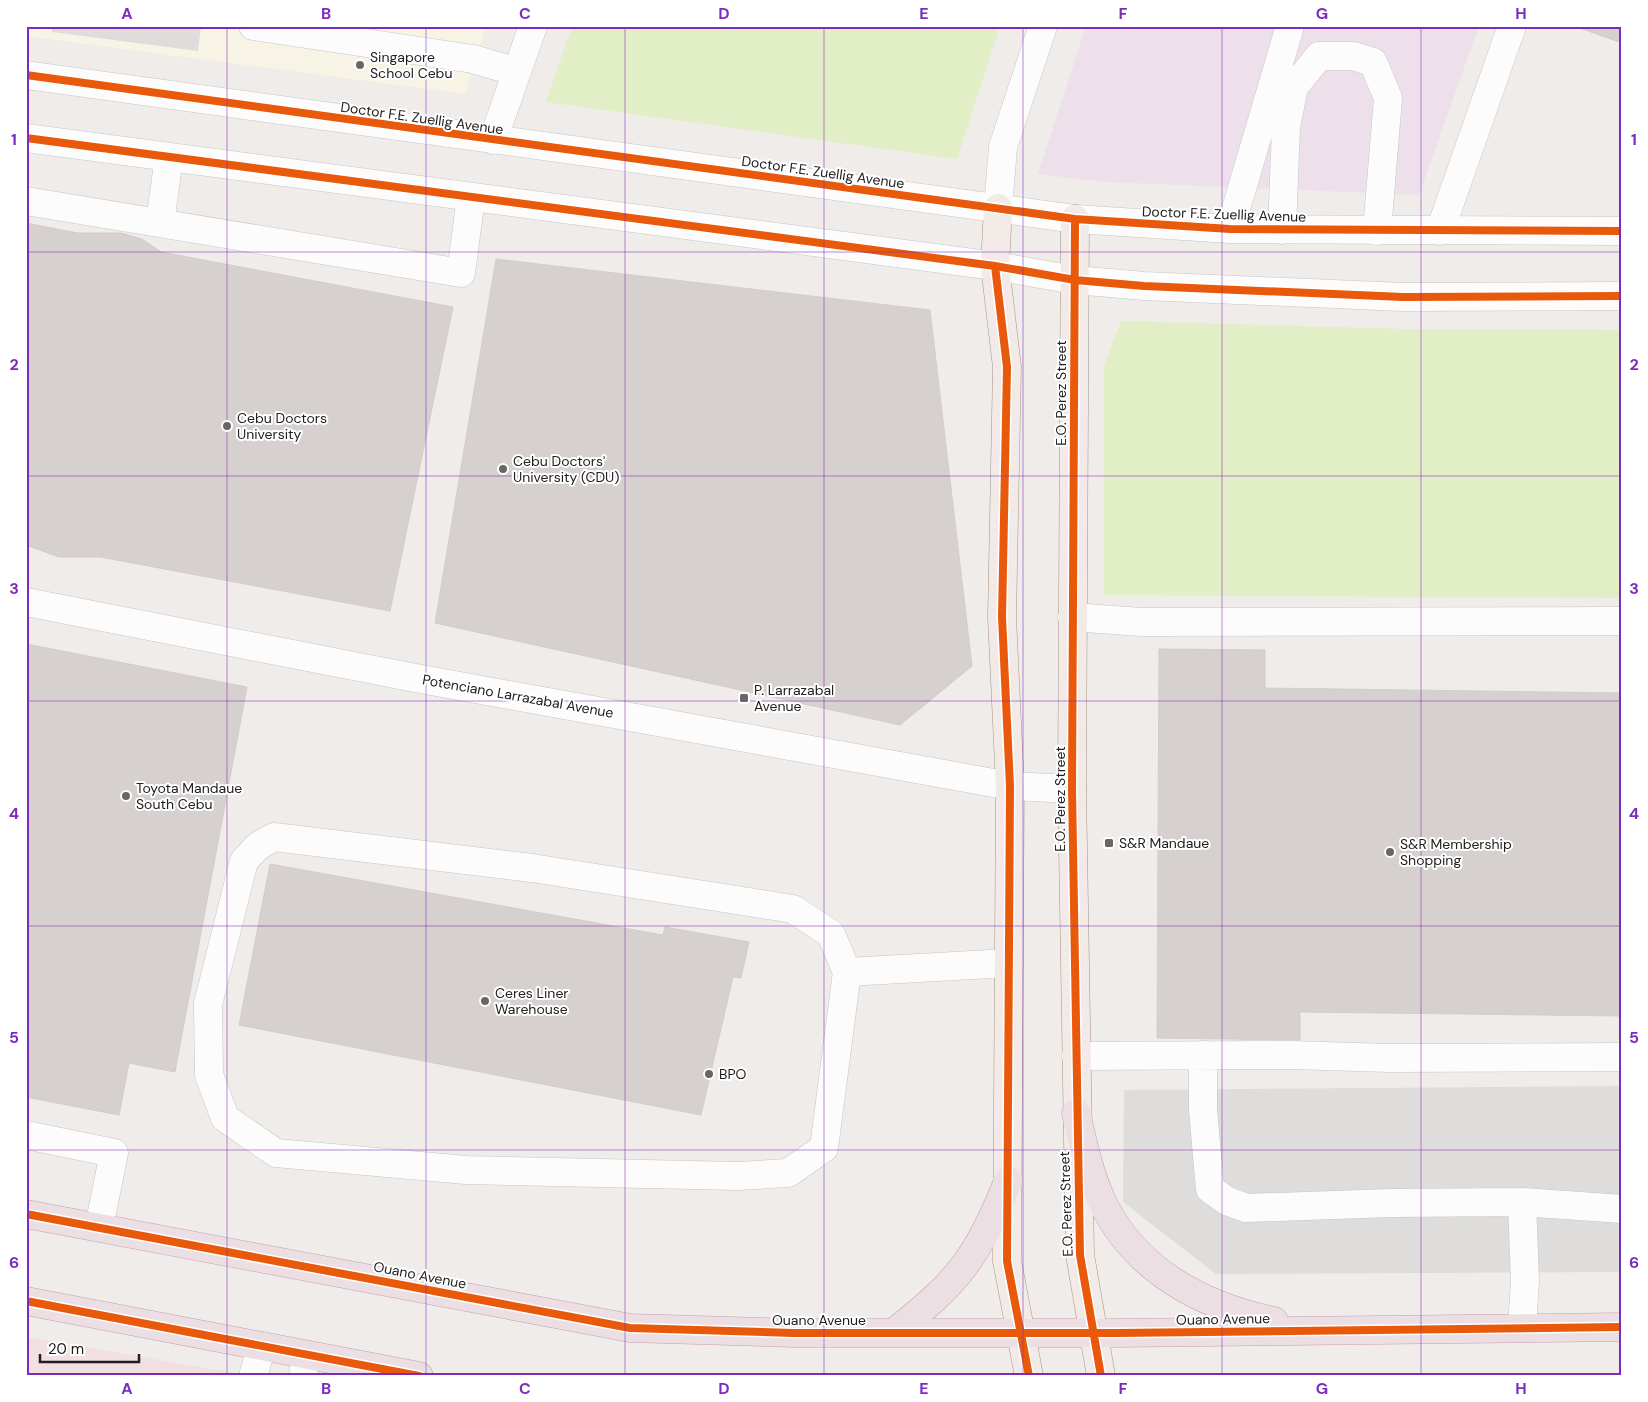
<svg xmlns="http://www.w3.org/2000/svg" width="1648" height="1402" font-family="'DM Sans',sans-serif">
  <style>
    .commercial { fill: #f2dfe0 }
    .industrial { fill: #ede0ea }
    .education { fill: #f8f4e5 }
    .grass { fill: #e2eec5 }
    .parking { fill: #dfdddc }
    .building { fill: #d6d1cf; stroke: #d2cdca }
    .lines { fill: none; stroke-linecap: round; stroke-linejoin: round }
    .minor-casing { stroke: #c7c6c5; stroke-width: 29 }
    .major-casing { stroke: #a59585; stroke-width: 29 }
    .highway-casing { stroke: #c79cb0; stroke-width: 29 }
    .minor { stroke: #fdfcfc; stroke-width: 28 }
    .major { stroke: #f2eae6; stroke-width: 28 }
    .highway { stroke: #ecdfe3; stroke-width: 28 }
    .cycleway-casing { stroke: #fff; stroke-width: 11 }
    .cycleway { stroke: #e8590c; stroke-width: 8 }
    .grid { fill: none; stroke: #7b2cbf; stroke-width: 1; stroke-opacity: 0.55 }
    .poi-dot { fill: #686766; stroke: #fff; stroke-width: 2 }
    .labels { text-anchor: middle; stroke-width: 4; stroke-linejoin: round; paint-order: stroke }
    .poi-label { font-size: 14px; fill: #202020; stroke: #fff; text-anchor: start }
    .street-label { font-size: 14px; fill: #202020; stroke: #fff }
    .neatline { fill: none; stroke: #7b2cbf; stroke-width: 2 }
    .grid-label { font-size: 16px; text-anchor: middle; font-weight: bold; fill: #7b2cbf }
  </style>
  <rect width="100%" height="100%" fill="#efece9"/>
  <path class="commercial" d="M26,1337L252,1376H26Z"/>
  <path class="industrial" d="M1086,26H1479L1419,195L1106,182L1038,174Z"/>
  <path class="education" d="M26,26H486L465,94L26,36Z"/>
  <path class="grass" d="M572,26H1000L957,159L546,102Z
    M1121,321L1406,329L1622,330V598L1104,595V366Z"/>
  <path class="parking" d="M53,26H201L198,51L52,32Z
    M1622,1086V1272L1216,1274L1123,1202L1124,1090Z"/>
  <path class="building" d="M1574,26H1622V43Z
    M26,223L77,233H121L142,239L161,252L453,307L390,611L100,557H59L26,545Z
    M496,259L930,310L972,666L900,725L435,623Z
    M26,644L247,687L175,1072L129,1063L119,1115L26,1097Z
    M1159,649L1265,650V688L1622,693V1016L1300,1012V1040L1157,1038Z
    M270,864L663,935L665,927L749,942L741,978L733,977L701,1115L239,1025Z"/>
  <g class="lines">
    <defs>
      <path id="minor" d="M253,26L473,59L517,72
        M26,75L1075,219L1230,229L1622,231
        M26,138L995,266L1075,280L1144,286L1403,297L1622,296
        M493,140L533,26
        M26,201L461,273L471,197
        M998,208L1003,147L1043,26
        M160,223L169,157
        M1230,229L1290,26
        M1282,230L1286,127L1294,87L1319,56H1353L1373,62L1388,98L1377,231
        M1440,231L1512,26
        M26,602L410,677L1010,786L1072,789
        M1072,617L1141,622L1622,621
        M847,972L831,934L793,909L532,868L274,837L258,846L244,861L208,1004L209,1075L225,1118L276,1153L466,1170L738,1176L788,1173L824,1148L847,972L1009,963
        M1203,1055V1109L1210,1189L1227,1201L1246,1208L1391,1203L1522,1202L1622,1209
        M1076,1056L1291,1055L1389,1058L1622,1057
        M26,1135L114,1153L99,1227
        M1522,1202L1525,1281L1522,1328
        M253,1376L262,1346
        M303,1376L306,1355"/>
      <path id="major" d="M998,208L995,266L1007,367L1002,617L1010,786L1007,1261L1029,1376
        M1075,219L1072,789L1080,1255L1101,1376"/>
      <path id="highway" d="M1076,1113C1083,1143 1089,1173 1102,1201C1134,1270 1202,1306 1274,1321
        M26,1214L630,1328L793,1333H1117L1622,1327
        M26,1301L419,1376
        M893,1333C957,1283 978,1258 1008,1181"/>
    </defs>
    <use href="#minor" class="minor-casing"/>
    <use href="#major" class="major-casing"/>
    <use href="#highway" class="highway-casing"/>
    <use href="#minor" class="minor"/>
    <use href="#major" class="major"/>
    <use href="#highway" class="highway"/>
    <defs>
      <path id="cycleway" d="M26,75L1075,219L1230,229L1622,231
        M26,138L995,266L1075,280L1144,286L1403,297L1622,296
        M1075,219L1072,789L1080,1255L1101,1376
        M995,266L1007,367L1002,617L1010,786L1007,1261L1029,1376
        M26,1214L630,1328L793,1333H1117L1622,1327
        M26,1301L419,1376"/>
    </defs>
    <use href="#cycleway" class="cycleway-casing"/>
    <use href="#cycleway" class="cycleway"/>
  </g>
  <path class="grid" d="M227,26V1376M426,26V1376M625,26V1376M824,26V1376M1023,26V1376M1222,26V1376M1421,26V1376M26,252H1622M26,476H1622M26,701H1622M26,926H1622M26,1150H1622"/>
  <g class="poi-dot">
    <circle cx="360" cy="65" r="5"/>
    <circle cx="227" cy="426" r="5"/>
    <circle cx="503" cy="469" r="5"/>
    <rect x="739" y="693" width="10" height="10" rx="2.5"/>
    <circle cx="126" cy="796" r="5"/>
    <rect x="1104" y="838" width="10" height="10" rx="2.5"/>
    <circle cx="1390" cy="852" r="5"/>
    <circle cx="485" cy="1001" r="5"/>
    <circle cx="709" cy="1074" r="5"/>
  </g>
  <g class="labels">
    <g class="poi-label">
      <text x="370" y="62">Singapore<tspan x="370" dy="16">School Cebu</tspan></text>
      <text x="237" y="423">Cebu Doctors<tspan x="237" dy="16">University</tspan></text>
      <text x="513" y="466">Cebu Doctors'<tspan x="513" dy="16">University (CDU)</tspan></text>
      <text x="754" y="695">P. Larrazabal<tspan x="754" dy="16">Avenue</tspan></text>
      <text x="136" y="793">Toyota Mandaue<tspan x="136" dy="16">South Cebu</tspan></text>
      <text x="1119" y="848">S&amp;R Mandaue</text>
      <text x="1400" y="849">S&amp;R Membership<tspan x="1400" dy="16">Shopping</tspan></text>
      <text x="495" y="998">Ceres Liner<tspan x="495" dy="16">Warehouse</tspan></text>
      <text x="719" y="1079">BPO</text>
    </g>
    <g class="street-label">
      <text transform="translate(422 118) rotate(8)" y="5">Doctor F.E. Zuellig Avenue</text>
      <text transform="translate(823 172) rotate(8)" y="5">Doctor F.E. Zuellig Avenue</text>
      <text transform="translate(1224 214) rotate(2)" y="5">Doctor F.E. Zuellig Avenue</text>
      <text transform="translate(1061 393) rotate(-90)" y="5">E.O. Perez Street</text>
      <text transform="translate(518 696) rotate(10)" y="5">Potenciano Larrazabal Avenue</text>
      <text transform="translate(1060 799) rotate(-90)" y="5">E.O. Perez Street</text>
      <text transform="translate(1066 1204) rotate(-92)" y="5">E.O. Perez Street</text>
      <text transform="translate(420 1275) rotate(11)" y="5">Ouano Avenue</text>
      <text transform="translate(1223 1319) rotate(-1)" y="5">Ouano Avenue</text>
      <text x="819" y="1325">Ouano Avenue</text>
    </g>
  </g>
  <rect width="1648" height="1402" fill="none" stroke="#ffffff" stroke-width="55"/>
  <path d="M40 1354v8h99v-8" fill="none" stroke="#202020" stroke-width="2.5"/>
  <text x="48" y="1354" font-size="15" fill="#202020" stroke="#ffffff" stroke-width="4" paint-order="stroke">20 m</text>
  <rect x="28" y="28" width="1592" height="1346" class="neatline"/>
  <g class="grid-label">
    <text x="127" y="19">A</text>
    <text x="326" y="19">B</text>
    <text x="525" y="19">C</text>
    <text x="724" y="19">D</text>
    <text x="924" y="19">E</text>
    <text x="1123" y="19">F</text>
    <text x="1322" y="19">G</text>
    <text x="1521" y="19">H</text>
    <text x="14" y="145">1</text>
    <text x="1634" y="145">1</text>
    <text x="14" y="370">2</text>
    <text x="1634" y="370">2</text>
    <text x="14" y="594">3</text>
    <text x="1634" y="594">3</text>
    <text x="14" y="819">4</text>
    <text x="1634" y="819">4</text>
    <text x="14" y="1043">5</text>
    <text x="1634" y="1043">5</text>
    <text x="14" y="1268">6</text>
    <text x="1634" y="1268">6</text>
    <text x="127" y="1394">A</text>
    <text x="326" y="1394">B</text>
    <text x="525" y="1394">C</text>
    <text x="724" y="1394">D</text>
    <text x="924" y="1394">E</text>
    <text x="1123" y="1394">F</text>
    <text x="1322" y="1394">G</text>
    <text x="1521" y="1394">H</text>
  </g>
</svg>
